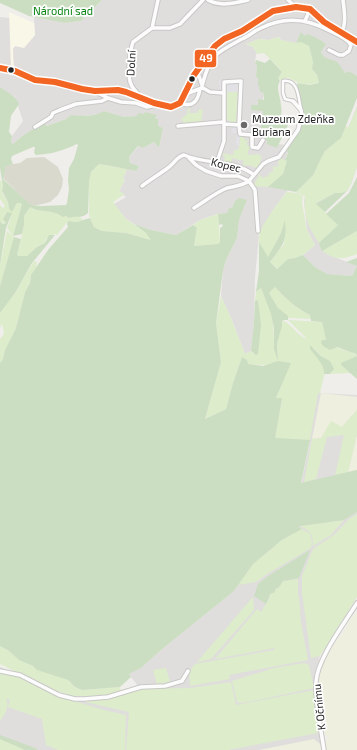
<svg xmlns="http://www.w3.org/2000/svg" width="357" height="750" font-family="'Exo 2',sans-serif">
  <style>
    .residential { fill: #dfdedc }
    .education { fill: #f8f7e8 }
    .construction { fill: #d9d9cd }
    .farmland { fill: #efefdf }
    .grass { fill: #ddeccb }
    .forest { fill: #cbdec1; fill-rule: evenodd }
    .parking { fill: #e0dfde }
    .plaza { fill: #e2e1e5; fill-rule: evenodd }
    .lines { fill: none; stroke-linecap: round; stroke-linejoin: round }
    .pedestrian-casing { stroke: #c9c8c7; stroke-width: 4.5 }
    .minor-casing { stroke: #c9c8c7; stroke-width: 5.5 }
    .pedestrian { stroke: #fdfcfc; stroke-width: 2.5 }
    .minor { stroke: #fdfcfc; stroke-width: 3.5 }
    .bus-1-casing { stroke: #fff; stroke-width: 9 }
    .bus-1 { stroke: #f26522; stroke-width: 6 }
    .bus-dot { fill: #222; stroke: #fff; stroke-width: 1.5 }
    .poi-dot { fill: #6a6968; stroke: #fff; stroke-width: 1.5 }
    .labels { text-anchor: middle; stroke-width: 3.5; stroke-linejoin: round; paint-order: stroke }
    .park-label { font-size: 11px; fill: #0c8416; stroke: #fff }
    .street-label { font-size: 11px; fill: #222; stroke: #fff }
    .poi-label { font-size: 11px; fill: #222; stroke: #fff; text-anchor: start }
    .line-badge { stroke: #fff; stroke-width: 1.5 }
    .badge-label { font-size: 11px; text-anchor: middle; font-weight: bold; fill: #fff }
  </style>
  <rect width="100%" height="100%" fill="#f0eeeb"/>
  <path class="residential" d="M102,0H357V76L349,71L345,73L337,63L328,60L322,56L321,52L326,44L305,36L300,33L296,43L281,40L279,37L268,40L259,39L246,44L253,47L257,54H256L255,64L257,65L256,76L258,77V85L263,91V111L266,123L261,129H266L264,140H268L277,148L279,144L286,145L288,152L285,160L287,161L283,174L269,187L288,190L275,207L259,234L255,278L254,322L251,351L245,354L231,318L221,296L223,271L226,260L237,238L239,220L247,200L235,201L232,208H229L227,213L217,214L200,220L176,235L151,230L134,224L126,219L114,204L126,197L119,191L125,180L123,179L127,169L135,171L139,166L130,163L129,157L139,146L143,148L154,142L159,148L163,128L157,126L158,119L145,114L137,116L124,117L104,111L99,114L83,116L71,115L66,119L47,126L45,122L21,137L13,144L11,142L12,136L23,121L15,97L6,92L0,87V17L10,18L11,66H13V49L15,46L24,48L35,35L34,17L64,23L81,21Z
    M357,106V167L351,184L347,191L316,204L326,214L327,254L357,266L352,276L327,274L315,267L303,255L315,245L307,230L304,202L305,196L296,192L341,138L346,126L348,128Z
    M320,393L357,395V597L320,656L314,676L316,712L321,747L320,744L307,741L260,750H0V667L7,670L9,673L18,676L48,692L77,702L80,700L138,688L136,683L128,674L141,668L161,650L234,591L253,564L302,529L299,527L300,526L301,484L310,441L274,439L282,398Z"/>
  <path class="education" d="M9,12L34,23L35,35L24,48L15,46L13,49L14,66H11Z"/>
  <path class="construction" d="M44,157L58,167L63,179L62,187L58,195L50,202L38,205L31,206L3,178L6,165L20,163L27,158Z"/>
  <path class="farmland" d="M321,393L357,397V410L342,427L321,438L312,439Z
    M357,434V470L348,472Z
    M357,612V750H326V742L328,737L324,734L320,704L319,679L320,671L328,653L347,627L349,621Z
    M314,739L320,744L321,750H260Z"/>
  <path class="grass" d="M279,37L281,40L296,43L301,42L309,46L313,62L312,69L317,75L319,83L304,85L288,78L280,80L277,78L282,73L280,69L264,53L257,54L253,47L246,44L259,39L268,40Z
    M227,92H238L236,123H231L226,118Z
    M357,107V167L351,184L347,191L342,193H335L316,203L338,225L319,243C308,227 303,215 305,196L296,192L313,175L325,151L341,138L346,126L348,128Z
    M188,108H190L189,113H198L199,109L203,110L201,122L184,123L181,119L186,115L188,112L187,110Z
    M240,136L243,137L247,142V140L250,139L247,142V145L252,147L251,149L248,150V155L258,154L262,157L260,161L263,163L257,169C254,166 250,165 245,165L244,168H242L244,161L232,158L231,164L224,162L225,156L221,155V153L234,155L233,151L239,149Z
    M280,158L287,161L283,174L268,187L253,186L259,176L257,173L250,185L249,184L256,172L263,178L267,176L269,177L268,174L274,170L272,167L279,166L278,163Z
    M99,164L127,169L123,179L125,180L119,191L125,194L113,202L126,219L146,233L152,240L126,233L102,231L94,227L89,215V182L91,172Z
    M0,180L3,183L2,193L8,202L9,209L12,211L17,203H20L22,204L13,236L7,228L11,217L7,212L3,219L6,222L2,224L0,221V205L3,208L5,206L0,199Z
    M287,192L297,193L303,196L302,203L307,230L315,245L303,255L295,258L288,259L277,269L270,262L284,244L285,221L281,233L268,258C265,253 261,247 259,241C256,230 280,200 287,192Z
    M30,207C42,214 50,208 63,217L66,216L69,218L74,216H79L83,220L77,222L68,221L57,235L54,234L46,239L45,243L37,247L27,256H19L17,255C20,245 22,235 24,225C24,222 23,219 24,216Z
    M218,214L220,242L218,244L194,246L197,228L193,225L200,220Z
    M7,231L14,237L0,286V265Z
    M357,231V254C342,260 336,260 322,251Z
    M34,261L37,262L36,268L30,278V283L25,292L16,328L5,351L3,359L0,364V339L4,334L2,323L0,328V313L15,293Z
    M275,287C286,299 296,308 310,315L311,319L288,318L278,308L269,293Z
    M261,288C264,297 269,306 272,315C275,330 272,344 278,359L277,344L283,320C292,325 298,336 307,339L288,320L322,322L326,340C330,343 334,346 338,348C345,351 352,351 357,356L341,365L350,373L330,374L332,373L330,361L321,356L313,347L325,372L320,393H318L310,440L275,439L282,399H276L290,363C276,364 262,366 248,364L242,357L233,383L226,409L205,419L221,362L216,323L221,296L231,318L245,354L251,351L253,354C264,334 259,321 258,300L255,301L256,292Z
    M357,410V434L348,472L335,475L344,435L327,437L316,479L304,482L312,439L321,438L331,421L342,427Z
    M357,514V597L320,656L311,658L302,593V576L313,549L334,535L349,519Z
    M344,520L331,535L313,546C313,535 311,531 300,526Z
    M302,529L310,534L312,542L311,548L267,574L256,582L238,585L253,564L282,540Z
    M298,579V597H299L301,622L308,660L229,675L230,679L190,686L189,672L195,664L274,650L275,648L215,659L257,609L261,612L269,599L270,594L279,587L283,581Z
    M253,597L254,610L211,659L197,662Z
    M0,646L9,651L19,660L33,666L38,670L68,680L75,687L82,690L120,687L121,692L95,697L73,696L48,688L0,664Z
    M304,663L309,665L314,688L248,702L239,703L237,702L232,681L274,668Z
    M166,668L170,682L157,685L153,670Z
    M0,672L18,676L48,692L61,697L100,709L126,715L125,750H58L46,745L42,719L8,707L10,700L6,698C10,707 5,714 0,721Z
    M231,682L236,705L314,690L318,733L228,750H126L129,712L85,702V700L96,699L138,689L191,688Z
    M0,739L22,748L25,750H0Z"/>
  <path class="forest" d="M0,0H102L81,21L64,23L29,16L0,3Z
    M300,33H302L305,36L306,34C314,36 319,39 326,44L321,52C324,60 330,58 337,62C340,65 343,70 345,73L349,71L357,76V98L341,138L325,151L313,175L296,192L268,187L283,174L287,161L285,160L288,153L286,149L300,129L303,119V115L297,83L309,85L319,83L317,75L312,69L313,62L309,46L301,42L296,43Z
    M270,59L282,72L278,78L280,81C275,89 281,97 281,106C282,110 281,115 281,119L289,123L277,148L267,144V140H264L266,129H261V123H266L263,117V111L251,110V105H258V99L264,100L263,92H260L259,86H258V77H256L257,65L255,64L256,60L265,63Z
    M0,87C9,94 14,94 19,104L11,116L9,132L12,136L11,142L13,144L21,137L44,122L47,126L66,119L71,115C82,116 94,117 104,111L124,117L137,116L138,113L144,114L145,112L157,115L155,118L158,119V126L163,128L159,148L154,142L143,148L138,146L129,157L130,163L139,166L136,171L111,166L99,164L91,172L89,182L88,213C82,219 76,215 69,218L66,216L63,217C50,208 42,214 30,207L24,216V225L22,234L13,236L22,204L20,203H17L12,212L9,209L8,202L2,191L3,186L0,168ZM77,144L78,145L74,159L69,168L68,181L69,189L67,203L66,205L41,206L31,205L3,179L6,166L13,164L11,159L12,156L33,147H35L34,153L36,155C52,154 62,151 77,144Z
    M357,177V231L322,251L319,243L338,225L326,214L349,193Z
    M347,191L325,212L316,204L335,193H342Z
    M239,198L247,200L239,220L237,238L226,260L223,271L216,323L221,362L205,419L226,409L233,383L242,357L247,360L248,364L263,366L278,361L274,349V328L271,314L261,288L256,292L259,271V242L268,257L281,233L285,220C287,242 283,245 270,262L277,269L288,259L295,258L303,255L315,267L327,274L352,276L357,266L346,262L357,258V379L341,365V363L357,356L356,354L337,347L330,350L323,346L321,343L322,340H326L322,322L311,321L310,315C296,308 286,299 275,287L269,293L278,308L288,316V320H283L282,322V326L277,344L278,361L291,363L276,398H282L275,438L310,440L301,483L357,470V512L344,520L300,526L299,527L302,529L282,540L253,564L234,591L161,650L141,668L129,674L131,677L120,687L82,690L75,687L68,680L37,670L33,666L19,660L9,651L0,646V363L3,359L5,350L16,328L25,292L30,283L31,275L48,250L68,227L67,224L68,221L77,222L90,218L94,227L102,231L126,233L151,240L146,233L134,224L151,230L176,235L193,225L197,228L194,246L218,244L220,242V228L223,226L222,224L219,225L218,214L227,213L229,208H232L235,201Z
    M7,212L12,213L6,228L0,265V221L2,224L6,223L3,219Z
    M49,235H55L32,263L15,293L0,313V286L14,237L21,239L17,255L19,256H27L37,247L45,243Z
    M258,300L261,325L258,354L256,355L251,351L254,322L255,301Z
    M310,345L321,356L330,361L334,369L330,374H324C325,365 315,356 310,349Z
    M310,550L299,578L283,581L279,587L275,589V592L270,594L266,604L254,596L258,584L268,576Z
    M0,735L35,748L38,750H25L0,739Z"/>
  <path class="parking" d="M16,47L20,48V50L23,51L19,65H14L13,49Z"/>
  <path class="plaza" d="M242,78L244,80L242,115L239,146L236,145L237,133H232L231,126L226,128V142L221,141L222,95L220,94L219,80ZM227,92H238L237,122L236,123H231L225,118V102H226Z"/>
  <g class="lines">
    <defs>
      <path id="pedestrian" d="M293,101L285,99L283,93V81C299,79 298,98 301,109"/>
      <path id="minor" d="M208,0C220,7 235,3 248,0
        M288,0L296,7
        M305,21L310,9
        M152,28L158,0
        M341,33C347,24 344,10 343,0
        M0,68L15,71L35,80L55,82L82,89L95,91L118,90L126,92L154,103L171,107L180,103L194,75L215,46L224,39L242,31L273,11L296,7L310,9L324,22L357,42
        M197,70L202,85
        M202,86C205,75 208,64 216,55C224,48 233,44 242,39C249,36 254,31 261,28C283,17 306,18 328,30C336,34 346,37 351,45L349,51L343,55H339L329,50
        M203,88L210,92L224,93
        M96,92L108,98
        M183,95L202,88
        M138,96V94C136,91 132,88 131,84C127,77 130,50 133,42L152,28H170L180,24L203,0
        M180,103C193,108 198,101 200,89
        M239,125L240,134L252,135V147L258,148L260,145L263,140
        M178,126L223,122L224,124L239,125L241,81L224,82V141L217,162
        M35,127L51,117L53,113L60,110L76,104L102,101L108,98L121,102L136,103L147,107L152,106L154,103
        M189,158L196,165L206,171L221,176H238L249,181C242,186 235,186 227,188C215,193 204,202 194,208
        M142,186C151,179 160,174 169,167C175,163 176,157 184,155C206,165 234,159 254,175
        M258,231L255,190L249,181L263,164L268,161L279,157L298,130L302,115L301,110L293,101
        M0,671L20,675L59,695L75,699H84L108,697L141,687L165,686L182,681L188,671
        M324,750C321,729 315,704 316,682C317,659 344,624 357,603"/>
    </defs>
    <use href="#pedestrian" class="pedestrian-casing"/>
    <use href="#minor" class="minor-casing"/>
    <use href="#pedestrian" class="pedestrian"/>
    <use href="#minor" class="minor"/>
    <defs>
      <path id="bus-1" d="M0,68L15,71L35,80L55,82L82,89L95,91L118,90L126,92L154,103L171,107L180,103L194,75L215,46L224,39L242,31L273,11L296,7L310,9L324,22L357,42"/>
    </defs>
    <use href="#bus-1" class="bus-1-casing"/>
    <use href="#bus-1" class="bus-1"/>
  </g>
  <g class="bus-dot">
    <circle cx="11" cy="70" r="3.5"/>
    <circle cx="192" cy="79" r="3.5"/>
  </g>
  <circle class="poi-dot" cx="244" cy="125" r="4"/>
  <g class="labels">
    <g class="park-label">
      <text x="63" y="15">Národní sad</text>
    </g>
    <g class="street-label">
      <text transform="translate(131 63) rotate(-87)" y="4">Dolní</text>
      <text transform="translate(226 165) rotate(14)" y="4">Kopec</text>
      <text transform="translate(319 707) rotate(-96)" y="4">K Očnímu</text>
    </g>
    <g class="poi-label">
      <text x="252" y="123">Muzeum Zdeňka<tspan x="252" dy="13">Buriana</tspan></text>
    </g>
  </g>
  <rect class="line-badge" x="194" y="49" width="23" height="19" rx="4" fill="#f26522"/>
  <g class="badge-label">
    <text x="206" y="62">49</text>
  </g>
</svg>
